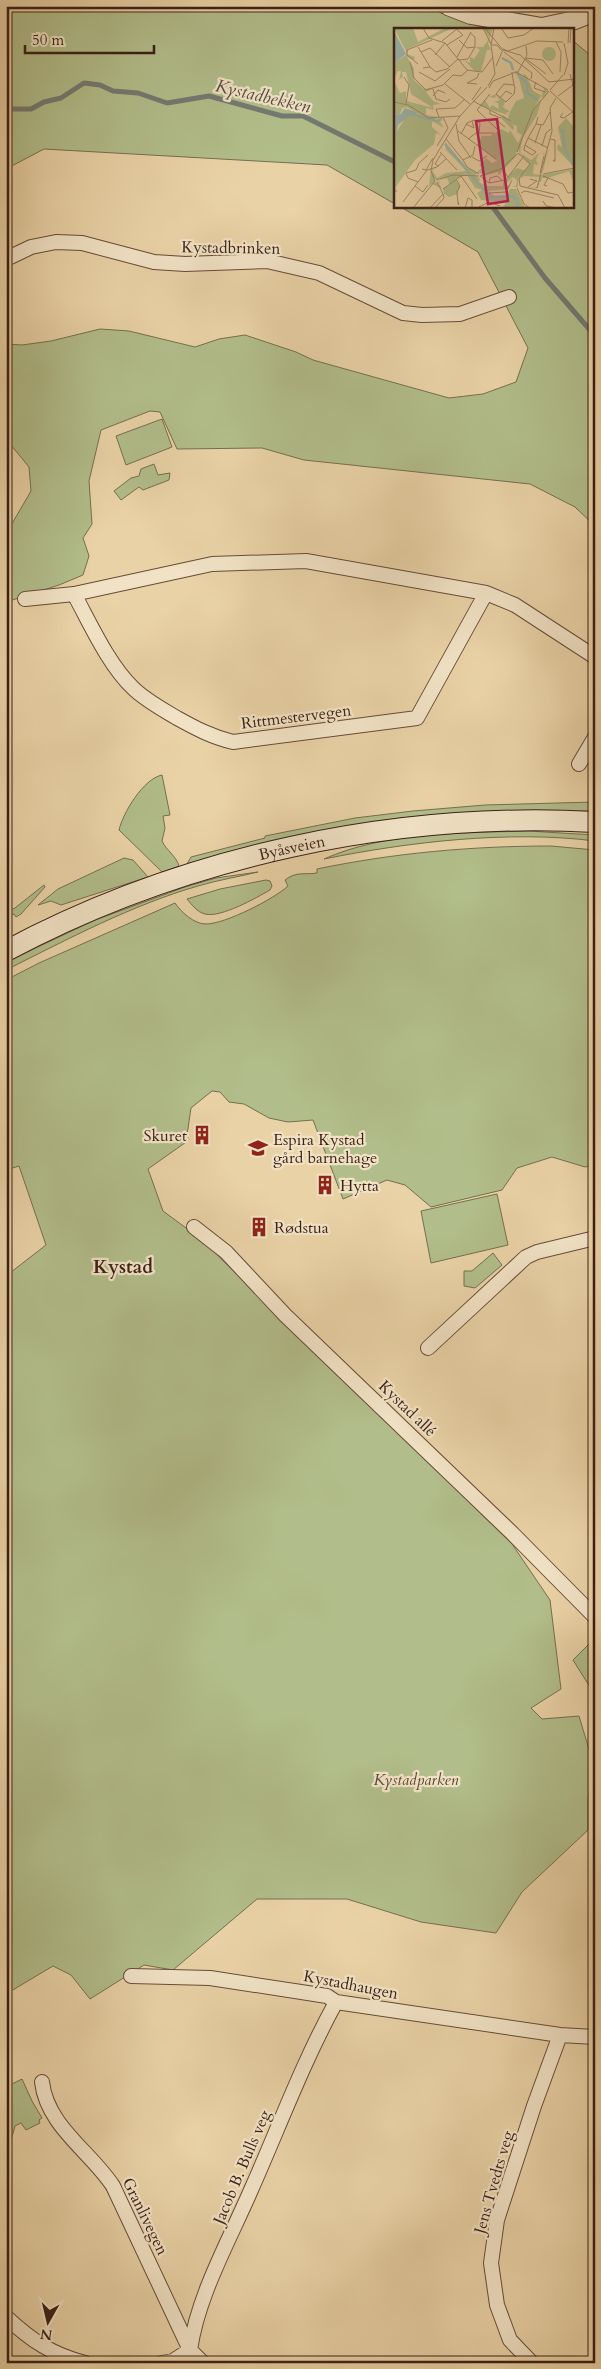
<svg xmlns="http://www.w3.org/2000/svg" width="601" height="2369" font-family="Cardo,serif">
  <style>
    .green { fill: #b1bd8a; stroke: #766e50 }
    .lines { fill: none; stroke-linecap: round; stroke-linejoin: round }
    .stream { stroke: #747a72; stroke-width: 5 }
    .minor-casing { stroke: #664c39; stroke-width: 16 }
    .tertiary-casing { stroke: #664c39; stroke-width: 20 }
    .secondary-casing { stroke: #3a1f15; stroke-width: 22 }
    .minor { stroke: #f1e2c5; stroke-width: 14 }
    .tertiary { stroke: #f1e2c5; stroke-width: 18 }
    .secondary { stroke: #f1e2c5; stroke-width: 20 }
    .labels { text-anchor: middle; stroke-width: 4.5; stroke-linejoin: round; paint-order: stroke }
    .street-label { font-size: 16px; fill: #3a1f15; stroke: #f1e2c5 }
    .poi-label { font-size: 16px; fill: #3a1f15; stroke: #f1e2c5; text-anchor: start }
    .park-label { font-size: 16px; font-style: italic; fill: #584632; stroke: #f1e2c5 }
    .water-label { font-size: 18px; font-style: italic; fill: #574c44; stroke: #f1e2c5 }
    .quarter-label { font-size: 19px; font-weight: bold; fill: #3a1f15; stroke: #f1e2c5 }
    .inset-river { fill: none; stroke: #9ab6b0; stroke-width: 2.5 }
    .inset-road { fill: none; stroke: #a38a6c; stroke-width: 1 }
    .view { fill: #c2185b; fill-opacity: 0.15; stroke: #c2185b; stroke-width: 2.5 }
    .inset-edge { fill: none; stroke: #3a1f15; stroke-width: 2.5 }
  </style>
  <rect width="100%" height="100%" fill="#e9d2a6"/>
  <filter id="stains"><feTurbulence type="fractalNoise" baseFrequency=".004" numOctaves="4"/><feColorMatrix values="0 0 0 0 .2 0 0 0 0 .09 0 0 0 0 .02 0 0 0 .5 -.17"/></filter>
  <radialGradient id="worn" r=".72"><stop offset=".6" stop-color="#630" stop-opacity="0"/><stop offset="1" stop-color="#630" stop-opacity=".3"/></radialGradient>
  <path class="green" d="M6,6H421L487,29H395V204L327,165L44,149L6,169Z
    M572,40L595,59V526L575,507L530,484L304,460L262,448L177,449L160,412L150,411L101,430L89,481L92,524L83,538L89,556L83,575L59,585L6,602V534L31,491L29,467L6,439V344L22,345L51,341L100,329L129,331L195,347L219,339L245,335L296,352L313,360L449,398L483,394L516,382L528,348L478,252L399,206H572Z
    M162,419L172,447L126,465L116,436Z
    M154,464L158,475L170,473L169,480L143,490L139,487L121,500L114,491L131,478L139,476L141,469Z
    M162,775L170,815L163,816L165,828L162,841C166,850 177,857 179,866L162,872L119,830C123,813 143,779 162,775Z
    M595,802V811L485,813L226,854L187,864L191,857L265,838V836L355,818L413,811L485,805Z
    M528,831L595,835V841C510,830 408,842 324,859C384,832 463,833 528,831Z
    M551,846L595,850V1165L585,1167L552,1157L517,1168L502,1190L431,1207L405,1185L387,1180L343,1199L313,1120L288,1122L269,1118L244,1104L229,1102L220,1092L212,1091L191,1108L187,1135L189,1140L148,1169L163,1211L201,1239L512,1544L550,1600L561,1689L531,1708L542,1719L579,1716L594,1766L588,1799V1830L522,1892L496,1933L421,1922L347,1899H257L173,1970L144,1965L90,1999L71,1975L53,1966L6,1994V1276L46,1245L19,1166L6,1170V980L39,963L175,903C181,912 194,924 206,924C225,924 274,899 288,886L285,880C296,871 306,875 317,873V869C394,853 472,846 551,846Z
    M124,858L133,860L148,877L61,905L51,901L38,905L58,889Z
    M258,872C238,877 218,880 198,886C132,905 68,939 6,970V962L95,920L185,887L216,878Z
    M266,880L270,881L272,886L270,890C256,898 221,918 205,914C197,912 192,905 187,899L220,889Z
    M44,885L45,887L21,914L16,917L14,914L7,917L12,928L6,932V912L15,908Z
    M497,1194L508,1245L431,1263L421,1211Z
    M493,1253L502,1265L475,1288L464,1286V1271H472Z
    M595,1638V1695L573,1660Z
    M22,2079L32,2101L42,2118L39,2120L40,2123L26,2130L21,2123L15,2126L12,2137L6,2140V2087Z"/>
  <g class="lines">
    <path class="stream" d="M6,109H31L44,102L61,98L84,83L100,85L113,91L138,93L167,103L209,96L282,116H303L395,162
      M492,206L545,278L590,330L595,344"/>
    <defs>
      <path id="minor" d="M6,259L31,247L56,242L82,243L154,262L185,264L267,261L319,273L403,313L422,315L460,314L509,297
        M74,594C90,623 108,664 133,688C145,700 162,709 177,718C195,728 212,737 233,742L417,718L486,593
        M25,599L74,594L212,564L306,561L486,593L515,605L595,657
        M579,764L595,737
        M194,1227L226,1252L285,1315L513,1534L595,1617
        M428,1348L526,1257L537,1252L595,1238
        M131,1976L210,1978L327,1996L336,2002L560,2035L595,2037
        M42,2082C47,2126 90,2151 113,2186L190,2350L203,2363
        M6,2317C32,2341 51,2354 85,2363
        M190,2350C198,2295 229,2241 251,2190C279,2127 303,2062 336,2002
        M162,2363L173,2361L190,2350
        M532,2363L510,2340L497,2305L491,2263L497,2220L534,2106L560,2035"/>
      <path id="tertiary" d="M448,6L471,15L542,27L575,20L595,12"/>
      <g id="secondary">
        <path id="s1" d="M6,951C184,856 394,811 595,822"/>
      </g>
    </defs>
    <use href="#minor" class="minor-casing"/>
    <use href="#tertiary" class="tertiary-casing"/>
    <use href="#secondary" class="secondary-casing"/>
    <use href="#minor" class="minor"/>
    <use href="#tertiary" class="tertiary"/>
    <use href="#secondary" class="secondary"/>
  </g>
  <defs>
    <symbol id="building-bare" viewBox="-9 -9 18 18"><path d="M-4-6H4V6H1V3H-1V6H-4ZM-2.5-4.3h1.7v1.8h-1.7ZM.8-4.3h1.7v1.8H.8ZM-2.5-1h1.7V.8h-1.7ZM.8-1h1.7V.8H.8Z" fill="#8f2418" stroke="#f1e2c5" stroke-width="2.5" paint-order="stroke"/></symbol>
    <symbol id="school-bare" viewBox="-9 -9 18 18"><path d="M0-5L7-2L0 1L-7-2ZM-4 1L0 2.5L4 1V4Q0 6-4 4Z" fill="#8f2418" stroke="#f1e2c5" stroke-width="2.5" paint-order="stroke"/></symbol>
  </defs>
  <g fill-rule="evenodd">
    <use href="#building-bare" x="188" y="1121" width="28" height="28"/>
    <use href="#school-bare" x="244" y="1134" width="28" height="28"/>
    <use href="#building-bare" x="311" y="1171" width="28" height="28"/>
    <use href="#building-bare" x="245" y="1213" width="28" height="28"/>
  </g>
  <g class="labels">
    <g class="street-label">
      <text transform="translate(231 247) rotate(1)" y="6">Kystadbrinken</text>
      <text transform="translate(296 716) rotate(-7)" y="6">Rittmestervegen</text>
      <text dy="6" stroke="none"><textPath href="#s1" startOffset="305">Byåsveien</textPath></text>
      <text transform="translate(408 1408) rotate(44)" y="6">Kystad allé</text>
      <text transform="translate(351 1984) rotate(11)" y="6">Kystadhaugen</text>
      <text transform="translate(241 2167) rotate(-67)" y="6">Jacob B. Bulls veg</text>
      <text transform="translate(493 2182) rotate(-74)" y="6">Jens Tvedts veg</text>
      <text transform="translate(146 2216) rotate(64)" y="6">Granlivegen</text>
    </g>
    <g class="poi-label">
      <text x="187" y="1141" text-anchor="end">Skuret</text>
      <text x="273" y="1145">Espira Kystad<tspan x="273" dy="18">gård barnehage</tspan></text>
      <text x="340" y="1191">Hytta</text>
      <text x="274" y="1233">Rødstua</text>
    </g>
    <g class="park-label">
      <text x="416" y="1785">Kystadparken</text>
    </g>
    <g class="water-label">
      <text transform="translate(263 96) rotate(13)" y="6">Kystadbekken</text>
    </g>
    <g class="quarter-label">
      <text x="123" y="1273">Kystad</text>
    </g>
  </g>
  <g transform="translate(394 28)">
    <rect width="180" height="180" fill="#e9d2a6"/>
    <path d="M0,0H19L24,14L51,0H59L14,21L13,26L21,29L20,32L13,29L20,40V52L30,61L42,59L32,64L39,73L47,76L39,77L40,82L32,80V87L44,89L41,92H45L50,100L38,93V99L47,107L42,105L40,116L21,132L1,160L4,164H0L1,106L12,89L24,86L13,79L8,80L6,86L0,87V53L6,65L12,63V73L39,80L17,66L12,44H8L9,49L5,52L7,43H4L0,51V35L12,27V23ZM89,0H99L94,16L97,22H93L87,43H81L70,32L76,35V29L80,31L86,22L81,19H89L93,14L95,9ZM148 26a7 7 0 1 1 14 0a7 7 0 1 1-14 0ZM120,43H124L128,50L130,46L133,48L139,63L148,68L150,60L154,63L149,68L154,65L150,70L147,68L139,82L148,70L143,87L128,111L126,125L137,132L145,125L142,132L144,137L140,136L139,146L148,147L151,128L147,124L153,128L154,122L148,147L180,141V155L175,143L154,150H148V147L147,154H145L144,159L143,160L135,159H143L146,149L130,148L125,151L126,157L125,154L124,152L125,150L136,137L125,124V120L120,129L124,126L127,127H123L105,147L104,144L86,149L91,147L83,144L88,140L85,137L92,130L98,135L103,133L83,117L88,108H96L107,101L115,105L116,102L124,115L128,107L123,104V98L118,96L120,99L119,102L107,90L109,87L118,95L114,90L116,84L111,85L114,87L86,78L91,72L96,80L98,77L105,81L104,75L100,74L106,72L102,67L101,70L95,69L102,66L111,74L109,79L116,84L122,73L130,70L125,51L120,43L115,44ZM172,90L180,99V139L163,121L164,116L168,119L164,99ZM51,114L73,140L84,145L81,147L86,151L85,154L92,158H109V153L123,140L133,143L124,149V159H117L122,158L123,152L119,149L111,156L113,158L116,156L115,161L94,163L102,169L112,168L116,161H122L131,180H108L112,175L87,172L83,165L88,162L81,160L73,147L61,151L66,159L63,166L55,169L50,166L49,160L56,157L53,150L45,152L46,156L44,154L45,152L51,148L44,151H41L39,155L43,154L48,160H47L38,156L35,158L37,141H39L43,140L38,142L43,150L52,145L73,143L52,122Z" fill="#b1bd8a"/>
    <path d="M0,3L12,26L0,35ZM11,80L22,84L24,88H15L4,97L0,114V87L7,86Z" fill="#9ab6b0"/>
    <path class="inset-river" d="M108,30L117,35L119,42M124,46L134,57L132,64L143,72M24,88L42,93L48,91M166,102L169,103L170,119L179,137M51,116L76,146M78,149L97,169L119,168L124,175L122,180"/>
    <path class="inset-road" d="M29,0L35,10L51,15L73,42L88,44L99,29M89,0L97,16M91,0L109,22L126,27L155,54L180,51M107,0L114,10L130,7L140,0M65,12L73,20L81,19M48,13L63,1M162,14L167,24L166,44M170,15L174,35L170,47M174,15L175,0M176,15L177,0M53,17L69,7L61,0M97,17H103L109,24M24,19L36,39M109,21L114,23L143,13L169,14M27,24L36,20L56,39M110,24L138,45L137,51M41,27L51,15M63,29L77,4M131,30L152,46M132,30L149,32L159,46M65,32L74,31L81,19V9L76,5M16,34L20,50L32,62L49,57L59,47L67,48L74,42M24,36L13,27V22L38,12M102,38L108,24M29,40L36,39L42,44L53,41L64,31M25,44L41,53L56,41M118,44V45L120,57L121,60L120,66L112,74L102,66L110,56L120,57M124,44L133,27L132,18M176,46L180,61M10,49L15,57L12,76M142,54L140,60L151,64M51,56L76,76M83,56L73,55L83,50L85,45M94,58L101,46L97,17L100,0M95,60L99,53L122,44L154,62M39,61L42,71L52,74L56,71M156,62L169,47M156,63L180,85M39,68L44,62L51,65M94,68L96,66L83,82L103,101M164,68L179,57M106,70L112,63L118,66M78,72L87,59M79,73L117,93M0,74L14,77L35,90L66,88M96,82V86L107,90M169,85L166,89L170,90L180,83M45,89L42,81L61,80L71,71M144,89L142,96L149,97L156,84M96,92H102L111,99M62,96L65,113L77,130M72,96L80,100L78,93M64,103L102,131M67,106L73,95L80,92L86,95L85,105M134,110L142,96M52,111L69,132L79,127L81,118M74,111L82,105H100M156,111L161,112V133H159L161,131M141,115L147,97M131,117L142,124L138,127L130,122V121L131,117L134,110L154,120M43,118L54,100L49,89M148,118L152,105L157,101M46,124L63,142M123,124L139,82L155,63M124,125L136,136L125,150L126,158M78,129L85,133L93,128M69,132L73,139L85,146M45,138L41,136L47,126M28,141L32,142L39,130M111,145L114,149L130,128M146,145L150,128M149,146L180,140M86,148L95,155L111,152M86,148L107,141L123,126M149,148L154,150L150,157L153,158M154,150L169,156L174,165L180,164M62,151L66,158L63,164V166L64,174V176L65,177L64,174M42,152L59,147L85,148M41,153L37,143L39,132L66,88L93,59M24,154L14,150L12,145L22,142L25,135L34,127M95,155L96,150L103,148L109,153M21,158L29,164L34,157M126,158L164,167L171,180M134,159L143,153L136,151M123,160L130,176L136,180M143,160L158,103L156,80L162,70M49,161L67,148L83,171M95,165L112,164L118,152M127,165L131,163L160,170M149,173L152,178L163,180M9,174L33,142L43,139L52,131M19,180L41,153M36,180L49,166L43,154M41,180L50,170L49,166M71,180L74,170L78,172V180M83,180L95,174L106,178"/>
    <path class="view" d="M103,91L114,173L94,176L82,93Z"/>
    <rect width="180" height="180" class="inset-edge"/>
  </g>
  <rect width="601" height="2369" fill="none" stroke="#e9d2a6" stroke-width="25"/>
  <rect x="8" y="8" width="586" height="2354" fill="none" stroke="#3a1f15" stroke-width="2.5"/>
  <rect x="12" y="12" width="576" height="2344" fill="none" stroke="#3a1f15"/>
  <g transform="translate(48 2322) rotate(188)" stroke="#f1e2c5" stroke-width="4" paint-order="stroke">
  <path d="M0-4L9 19L0 12L-9 19Z" fill="#3a1f15"/>
  <text y="-8" font-size="14" font-weight="bold" text-anchor="middle" fill="#3a1f15">N</text>
  </g>
  <path d="M25 45v8h129v-8" fill="none" stroke="#3a1f15" stroke-width="2.5"/>
  <text x="32" y="45" font-size="15" fill="#3a1f15" stroke="#f1e2c5" stroke-width="4" paint-order="stroke">50 m</text>
  <rect width="100%" height="100%" filter="url(#stains)"/>
  <rect width="100%" height="100%" fill="url(#worn)"/>
</svg>
